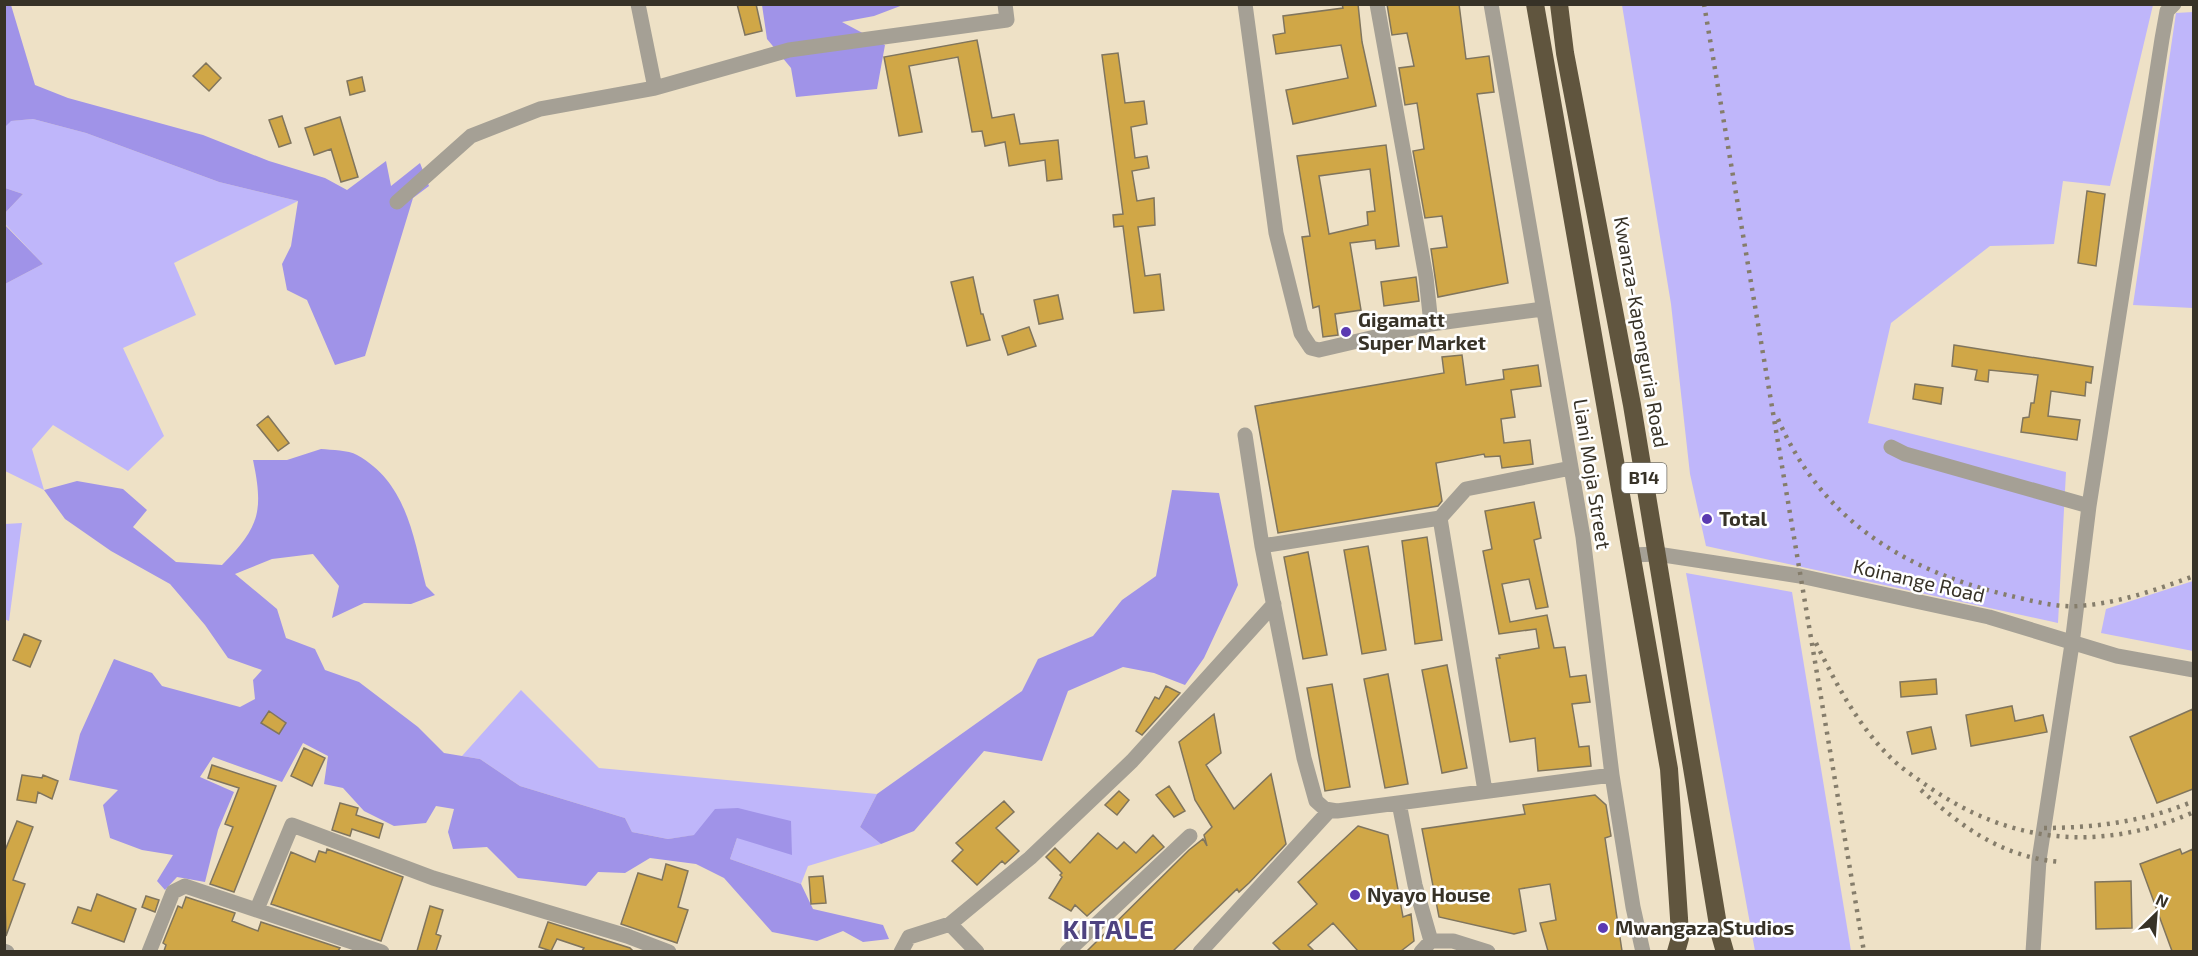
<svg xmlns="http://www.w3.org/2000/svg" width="2198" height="956" font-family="'Exo 2',sans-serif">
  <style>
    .green { fill: #bfb6fa }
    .forest { fill: #a093e8 }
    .building { fill: #d0a747; stroke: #80755d; stroke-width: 1.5; fill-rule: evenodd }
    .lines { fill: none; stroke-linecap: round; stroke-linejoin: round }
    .minor { stroke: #a5a095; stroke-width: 15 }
    .highway { stroke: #60553e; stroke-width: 18 }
    .rail { stroke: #857d6b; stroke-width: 4.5; stroke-dasharray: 3 6; stroke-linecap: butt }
    .poi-dot { fill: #5b3ab2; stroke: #fff; stroke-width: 2 }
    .labels { text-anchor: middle; stroke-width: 5; stroke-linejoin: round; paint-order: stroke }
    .shield { fill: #fff; stroke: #737068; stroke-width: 1.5 }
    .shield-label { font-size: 18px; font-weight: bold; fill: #373227 }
    .poi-label { font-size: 20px; font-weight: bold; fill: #373227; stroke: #fff; text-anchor: start }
    .street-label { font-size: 20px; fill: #373227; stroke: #fff }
    .district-label { font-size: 26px; font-weight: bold; letter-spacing: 1.5px; fill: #4e4380; stroke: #fff }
  </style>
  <rect width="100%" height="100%" fill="#eee1c6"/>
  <path class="green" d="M1622,5H2153L2110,186L2063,181L2054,244L1990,246L1891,323L1868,423L2066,472L2058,623L1706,546L1690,474L1671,304Z
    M2193,12V308L2133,305L2176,13Z
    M33,119L86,133L219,182L298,201L174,263L196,315L123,348L164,436L128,471L53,425L32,449L44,490L5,471V284L43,264L5,224V213L23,194L5,188V127L10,121Z
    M22,523L9,621L4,619L5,524Z
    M1686,573L1792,592L1851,951H1755Z
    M2193,581V651L2101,633L2106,609Z
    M521,690L599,768L877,794L860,827L881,844L808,866L801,884L730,859L737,838L791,821L668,839L632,832L625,818L520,786L480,759L462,756Z"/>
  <path class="forest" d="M5,5H11L35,85L68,98L203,135L269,161L325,178L347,190L386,161L391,186L420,163L429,186L413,198L365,356L335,365L307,300L287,290L282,264L291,246L298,201L219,182L86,133L33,119L11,121L5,127Z
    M762,5H903L874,16L842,22L885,45L877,89L796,97L791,68L767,39Z
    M5,188L23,194L5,213L4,188Z
    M4,224L43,264L5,284H4Z
    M321,449C332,450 348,450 357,455C407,483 413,536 426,586L435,595L411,604L364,603L332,618L339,586L313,554L272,559L235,574L277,609L286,638L315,649L325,670L359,682L418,727L444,753L480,759L520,786L625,818L632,832L668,839L694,835L715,809L738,808L791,821L792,855L737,838L730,859L801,884L813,909L883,925L889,939L863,942L843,931L817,941L772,932L724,878L696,864L650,858L625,873L598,872L586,886L518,878L487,847L453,849L448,832L454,809L436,806L426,823L394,826L364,811L343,788L324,784L328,756L303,743L282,782L213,757L200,777L234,792L218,830L205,882L177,877L165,890L157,881L173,855L142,850L110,838L103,805L118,790L69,780L80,734L114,659L152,673L162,686L240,707L255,699L253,680L262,670L228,658L205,625L170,584L111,551L65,519L44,490L77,481L123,489L147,510L133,527L176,562L222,565C259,528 264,512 253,460H287Z
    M1172,490L1219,493L1238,585L1204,658L1185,685L1154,673L1123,667L1068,691L1042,761L984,751L914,831L881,844L860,827L877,794L1022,691L1038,659L1093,636L1122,600L1156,576Z"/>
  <path class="building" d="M737,4H756L762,31L745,35Z
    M1342,4H1358L1362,42L1376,106L1293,124L1286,90L1348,78L1341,45L1276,54L1273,35L1285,33L1283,16L1343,8Z
    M1387,4H1459L1466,59L1489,56L1494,92L1477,94L1508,283L1438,297L1431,249L1447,247L1442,216L1425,218L1413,151L1424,149L1417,103L1405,105L1399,68L1414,66L1407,33L1392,35Z
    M977,40L992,118L1014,114L1020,144L1058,140L1062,179L1047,181L1045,160L1009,166L1005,142L985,146L982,131L972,132L958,57L909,66L922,132L899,136L884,57Z
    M1118,53L1125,103L1144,101L1147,124L1131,127L1135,158L1147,156L1149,168L1132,171L1137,201L1154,198L1155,225L1138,227L1145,276L1160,274L1164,310L1134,313L1123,226L1114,227L1113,215L1123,214L1102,55Z
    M206,63L221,78L209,91L193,76Z
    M362,77L365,91L350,95L347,81Z
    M282,116L291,143L279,147L269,120Z
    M340,117L358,177L341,182L331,149L314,155L305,128Z
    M1386,145L1399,246L1376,249L1375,240L1350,243L1361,310L1335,314L1338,335L1323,337L1319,306L1313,308L1302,237L1310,236L1297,156ZM1370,169L1375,211L1367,212L1368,225L1329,234L1319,176Z
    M2087,191L2105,194L2096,266L2078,263Z
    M973,277L981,314H983L990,340L967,346L951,282Z
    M1416,277L1419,301L1384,306L1381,282Z
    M1058,295L1063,319L1039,324L1034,300Z
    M1029,327L1036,346L1008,355L1002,336Z
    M1954,345L2093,367L2091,383L2086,382L2085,396L2051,391L2048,416L2080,420L2077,440L2021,432L2023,418L2029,417L2031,403H2034L2038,375L1989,370L1988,382L1975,380L1977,370L1952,366Z
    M1462,355L1466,385L1504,379L1503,370L1538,365L1541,386L1511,390L1515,417L1501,419L1504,443L1530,440L1533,464L1502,468L1500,456L1485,457L1484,454L1436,463L1442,501L1438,506L1278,533L1255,406L1444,373L1442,357Z
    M1915,384L1943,388L1941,404L1913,399Z
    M268,416L289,443L278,451L257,425Z
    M1534,502L1541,538L1534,540L1548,607L1536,609L1529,579L1502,584L1510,622L1547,615L1554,648L1565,647L1570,677L1586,675L1590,702L1572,704L1579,747L1589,746L1591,766L1538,771L1535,738L1510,742L1496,658H1500L1499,655L1539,648L1536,629L1499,634L1483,551L1492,549L1485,511Z
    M1427,537L1442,640L1415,644L1402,541Z
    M1368,546L1386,650L1362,654L1344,550Z
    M1308,552L1327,655L1303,659L1284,557Z
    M24,634L41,641L30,667L13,660Z
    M1447,665L1467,768L1442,773L1422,670Z
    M1388,674L1408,784L1385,788L1364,679Z
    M1936,679L1937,694L1901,697L1900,682Z
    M1332,684L1350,787L1325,791L1307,688Z
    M1166,686L1180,693L1142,735L1136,731L1155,697L1159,699Z
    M2012,706L2015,721L2043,715L2047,732L1971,746L1966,715Z
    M2193,709V789L2157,803L2130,737Z
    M269,711L286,723L279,734L261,723Z
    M1214,714L1221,753L1206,765L1234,809L1271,774L1286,844L1249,883L1239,892L1237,889L1173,951H1087L1189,850L1203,839L1207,846L1204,835L1212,827L1195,800L1179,742Z
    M1931,727L1936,749L1912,754L1907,732Z
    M304,748L325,758L312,786L291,776Z
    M212,765L276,786L234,892L210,884L233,827L225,824L239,788L208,778Z
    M22,775L42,778L43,775L58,781L52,799L38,792L36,803L17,800Z
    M1169,786L1185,811L1174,817L1156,795Z
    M1119,791L1129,800L1117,815L1105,805Z
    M1595,795L1606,805L1611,836L1605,838L1622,951H1548L1540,923L1556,920L1550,884L1519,889L1526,931L1514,934L1439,917L1422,829L1525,814L1523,805Z
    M1004,801L1014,812L996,828L1019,851L1005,864L1002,861L977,885L952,861L963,850L956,843Z
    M340,803L358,808L356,815L383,824L379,838L352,829L350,836L332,830Z
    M17,821L33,827L13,880L25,884L6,936L4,853Z
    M1358,826L1388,835L1403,917L1411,914L1414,941L1401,951H1358L1333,923L1308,945L1314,951H1281L1273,943L1317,904L1298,882Z
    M1098,833L1117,849L1124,842L1136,853L1153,835L1164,847L1087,916L1075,905L1071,911L1049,898L1062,877L1060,875L1062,873L1046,857L1055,848L1070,863Z
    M327,849L403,877L381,941L271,904L291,852L315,862L319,851L326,853Z
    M2180,849L2182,854L2193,849V951H2172L2140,864Z
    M666,864L688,871L678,907L688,910L677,943L621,924L638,873L662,880Z
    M823,876L826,903L811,904L809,877Z
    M2131,881L2132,928L2096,929L2095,882Z
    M97,894L136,909L124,942L72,923L78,907L91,911Z
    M146,896L159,900L155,912L142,907Z
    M186,897L235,913L232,921L258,931L261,922L340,948L338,951H164L166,945L163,943L178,906L182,908Z
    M430,906L443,910L436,934L441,936L436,951H417Z
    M548,922L630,948L633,951H582L584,948L557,939L551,951L539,947Z"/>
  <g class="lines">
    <path class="minor" d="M638,4L655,88L789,50L1007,20L1005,4
      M1245,4L1276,233L1301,333L1311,348L1319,350L1431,324L1543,309
      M1377,4L1426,277L1431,324
      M1491,4L1583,537L1612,775L1633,907L1643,952
      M397,202L471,136L540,109L655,88
      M1245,435L1262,546L1304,758L1316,801L1325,809L1337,811L1612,775
      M1891,447L1905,454L2089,506
      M1440,518L1466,489L1571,468
      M1262,546L1440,518L1485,791
      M1632,555L1657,554L1800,576L1989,617L2117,656L2194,670
      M1399,803L1415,885L1431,941
      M257,909L292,825L433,878L627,936L669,952
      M950,924L977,952
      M4,951L7,952
      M149,952L173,892L185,886L382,952
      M901,952L909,937L950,924L1030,858L1132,761L1274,604
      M1067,952L1190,836
      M1200,952L1330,810
      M1421,952L1431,941H1453L1488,952
      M2033,952L2039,860L2072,644L2089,506L2162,39L2167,11L2174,4"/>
    <path class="highway" d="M1535,4L1669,769L1679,918L1680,938L1676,952
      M1559,4L1565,53L1632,405L1719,931L1725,952"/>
    <path class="rail" d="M1704,4L1864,952
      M1778,419C1822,520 1903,570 2007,595C2029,600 2057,608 2079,606C2119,603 2156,590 2194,576
      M1816,643C1835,682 1856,722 1887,754C1898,766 1913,776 1926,785C2009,844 2100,853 2194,812
      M1921,790C1964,829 2004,858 2062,862
      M2044,828C2095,828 2147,821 2194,801"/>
  </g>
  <g class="poi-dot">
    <circle cx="1346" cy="332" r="6"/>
    <circle cx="1707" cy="519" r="6"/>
    <circle cx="1355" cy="895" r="6"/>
    <circle cx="1603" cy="928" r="6"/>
  </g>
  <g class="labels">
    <rect class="shield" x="1621.5" y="463" width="45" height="30" rx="4.5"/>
    <g class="shield-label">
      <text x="1644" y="484">B14</text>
    </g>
    <g class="poi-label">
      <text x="1358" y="327">Gigamatt<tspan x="1358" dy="23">Super Market</tspan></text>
      <text x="1719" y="526">Total</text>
      <text x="1367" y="902">Nyayo House</text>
      <text x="1615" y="935">Mwangaza Studios</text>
    </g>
    <g class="street-label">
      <text transform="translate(1641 332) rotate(80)" y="7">Kwanza-Kapenguria Road</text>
      <text transform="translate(1592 474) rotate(81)" y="7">Liani Moja Street</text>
      <text transform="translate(1919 581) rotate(13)" y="7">Koinange Road</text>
    </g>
    <g class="district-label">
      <text x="1109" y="939">KITALE</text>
    </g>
  </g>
  <rect width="2198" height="956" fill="none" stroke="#373227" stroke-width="12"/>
  <g transform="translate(2156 914) rotate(25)" stroke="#ffffff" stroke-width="4.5" paint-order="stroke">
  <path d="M0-4.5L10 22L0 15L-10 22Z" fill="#373227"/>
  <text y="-9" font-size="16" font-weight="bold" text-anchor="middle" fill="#373227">N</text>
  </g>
</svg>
